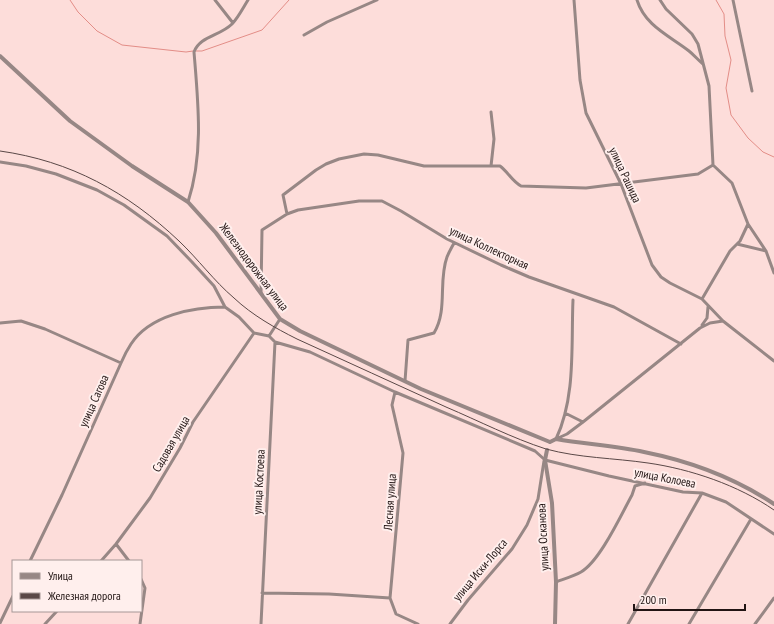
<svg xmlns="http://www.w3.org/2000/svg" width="774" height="624" font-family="'PT Sans Narrow',sans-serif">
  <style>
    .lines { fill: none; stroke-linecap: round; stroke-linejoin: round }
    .stream { stroke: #e38d87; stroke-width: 1 }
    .minor { stroke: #978785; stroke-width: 3 }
    .tertiary { stroke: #978785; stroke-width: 4 }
    .rail { stroke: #5a4847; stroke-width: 1 }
    .labels { text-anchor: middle; stroke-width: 4; stroke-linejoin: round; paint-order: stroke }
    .street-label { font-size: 12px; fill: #211413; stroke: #ffefed }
  </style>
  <rect width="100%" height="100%" fill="#fdddda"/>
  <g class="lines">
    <path class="stream" d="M70,0L78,12L97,31L122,45L186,52L193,51
      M716,0L724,14L725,36L731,60L726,88L731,115L748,138L763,152L774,157
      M196,51H202L262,30L289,0"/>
    <path class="minor" d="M215,0L233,23
      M574,0L580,80L586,113L621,184L652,265L661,277L670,283L702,299L723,321
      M637,0C645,26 670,36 689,51C694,55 698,60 703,64
      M660,0L666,9L692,34L698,44L709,86L713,165L732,183L748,224L766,251L774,273
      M733,0L752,91
      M304,35L327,22L377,0
      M491,112L494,139L491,166
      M0,162L26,166L56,174L97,190L124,205L167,236L192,262L214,286L225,307L239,317L254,333L269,336L275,342L310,352L395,392L535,451L545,460L609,476L683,492L702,493L726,502L774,534
      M188,202C204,153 198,102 194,52C200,36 220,36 232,24C238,18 243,8 248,0
      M287,214L283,195L316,170L326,164L339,159L364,154L378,155L424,166H500C508,172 512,181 521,186L586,188L698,174L713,165
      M737,244L766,251
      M261,293L262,230L287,214L298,210L359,201H382L401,211L447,239L501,265L529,277L614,307L681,344
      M702,299L730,251L740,241L748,224
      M0,323L21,321L45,329L121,363
      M702,325L707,318L708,307
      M269,336L280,319
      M405,381L408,340L434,333C448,310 438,281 447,257C449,252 452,247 454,243
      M395,392L392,405L403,453L390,598L396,614L418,624
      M565,413L583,422
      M556,439L567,434L583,422L700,328L710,323L723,321L774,361
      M556,439C576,397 571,345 573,300
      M116,544L129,561
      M30,561L62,495L121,363C124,356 127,350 131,344C150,315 193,307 225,307
      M101,561L116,544L150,498L180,448L193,422L254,333
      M556,582C564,579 574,576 581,572C600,561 621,515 632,495L635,486L645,483
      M262,593L329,594L390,598
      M0,623L13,596
      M45,624L57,611
      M140,624L145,588L141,579
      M261,624L275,342
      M450,624L468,600L512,549L527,525L538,499L544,461
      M628,624L702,493
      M689,624L751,519
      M755,624L774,598"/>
    <path class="tertiary" d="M0,56L70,121L132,166L188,202L216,233L280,319L300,331L421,389L550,442
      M550,442L556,439C585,444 615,446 644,452C689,461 735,478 774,504
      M547,450L545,460L552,503L556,582L555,624"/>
    <path class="rail" d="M0,151C71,161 127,192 179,241C198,259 214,281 234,298C252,315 275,328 297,339C347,362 396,384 446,407C479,421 512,438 546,449C579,458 614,458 648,463C690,469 738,485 774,510"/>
  </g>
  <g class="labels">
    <g class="street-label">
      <text transform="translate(625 175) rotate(65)" y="4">улица Рашида</text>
      <text transform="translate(489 248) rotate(25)" y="4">улица Коллекторная</text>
      <text transform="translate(254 267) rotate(53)" y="4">Железнодорожная улица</text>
      <text transform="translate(94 401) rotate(-66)" y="4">улица Сагова</text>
      <text transform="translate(171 444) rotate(-60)" y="4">Садовая улица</text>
      <text transform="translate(665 478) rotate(11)" y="4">улица Колоева</text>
      <text transform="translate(259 482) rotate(-87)" y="4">улица Костоева</text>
      <text transform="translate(390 502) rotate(-86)" y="4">Лесная улица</text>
      <text transform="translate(543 537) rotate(-93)" y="4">улица Осканова</text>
      <text transform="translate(480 570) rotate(-50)" y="4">улица Иски-Лорса</text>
    </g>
  </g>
  <rect x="12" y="560" width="130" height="52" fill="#ffefed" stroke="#a69796"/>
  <rect x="20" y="573" width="20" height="6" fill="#978785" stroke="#a69796"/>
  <text x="48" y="580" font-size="12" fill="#211413">Улица</text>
  <rect x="20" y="593" width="20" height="6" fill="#5a4847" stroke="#a69796"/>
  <text x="48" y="600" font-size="12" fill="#211413">Железная дорога</text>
  <path d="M634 604v6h111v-6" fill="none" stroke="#211413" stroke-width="2"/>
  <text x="640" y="604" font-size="12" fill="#211413" stroke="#ffefed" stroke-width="3" paint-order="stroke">200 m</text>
</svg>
